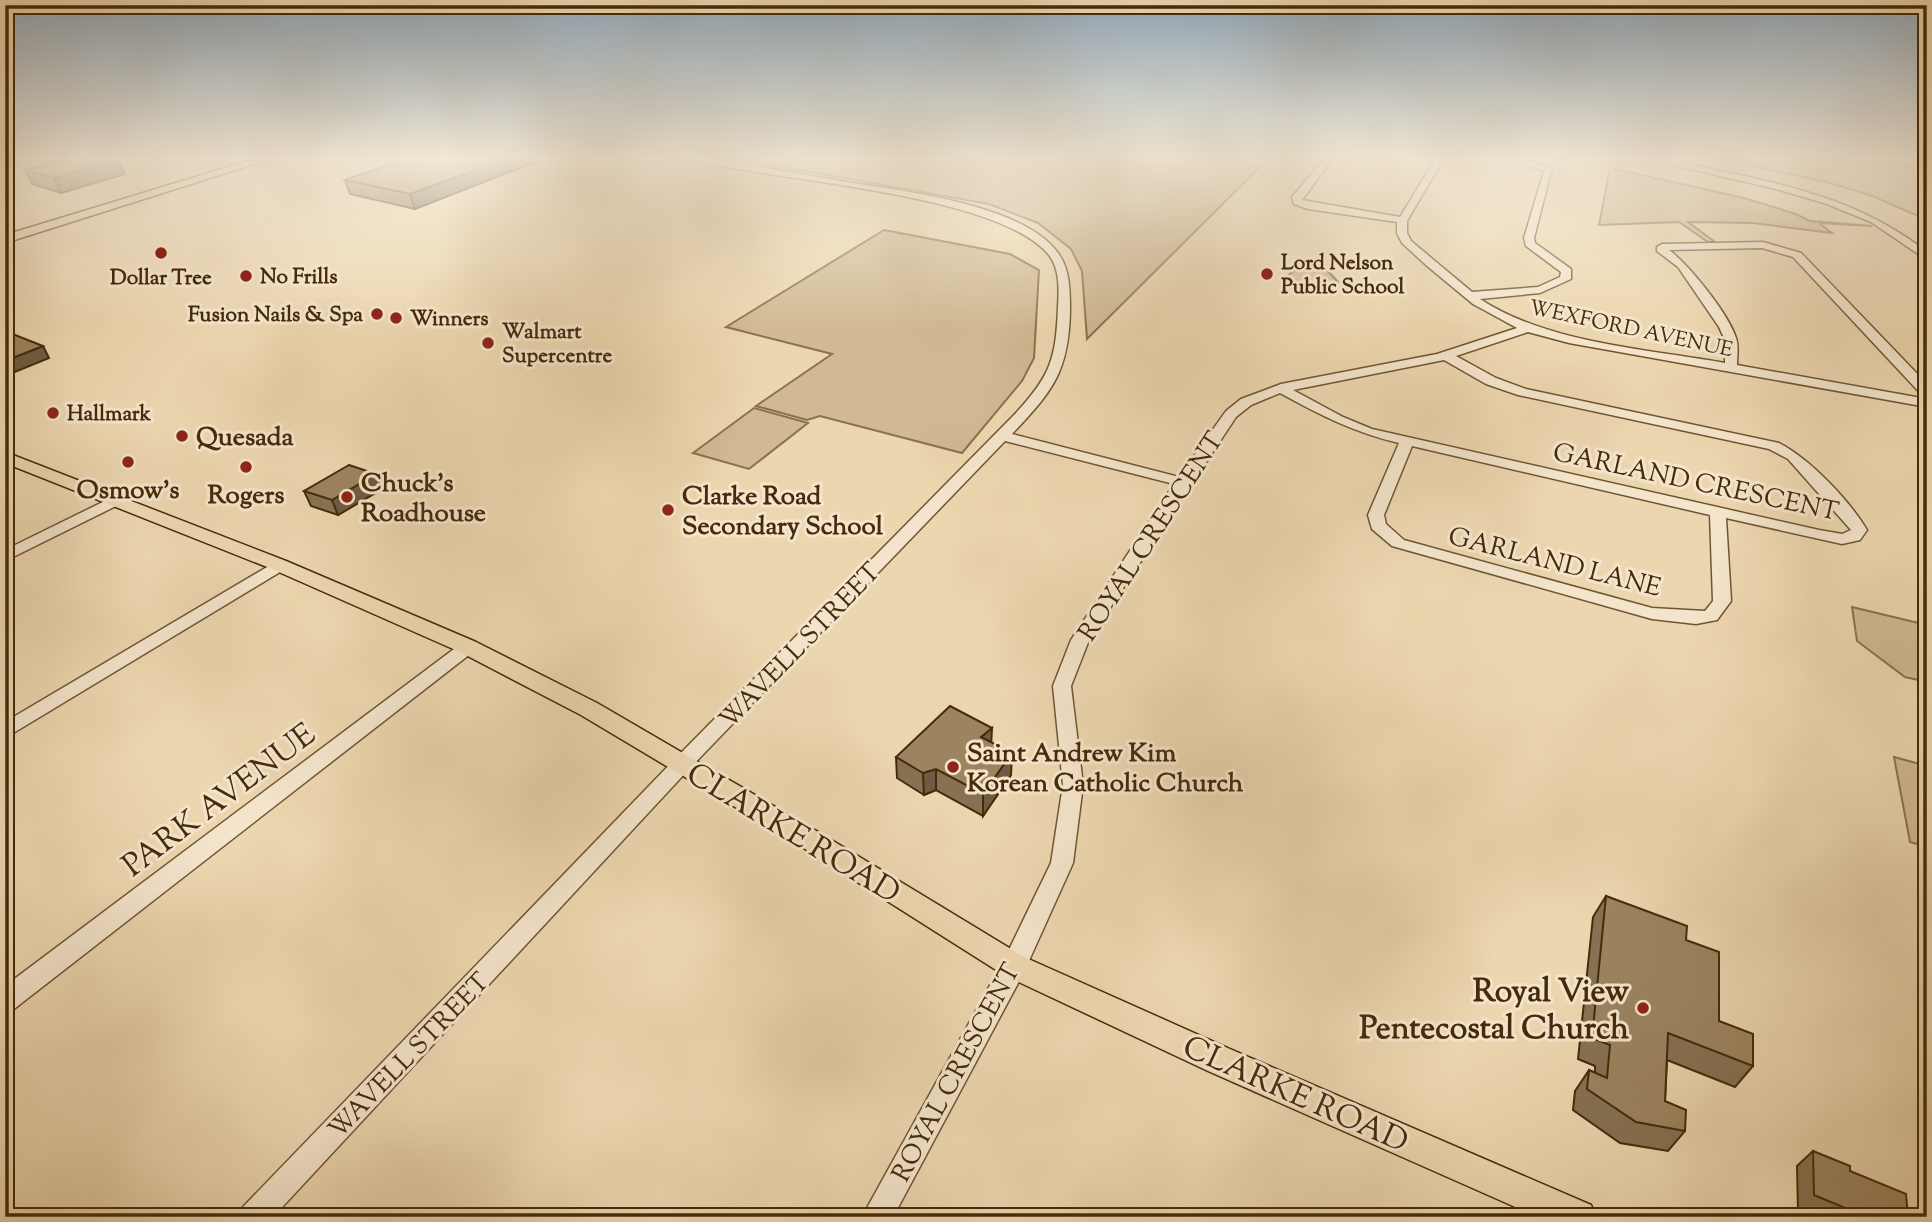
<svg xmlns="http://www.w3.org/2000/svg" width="1932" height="1222" font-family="'Sorts Mill Goudy',serif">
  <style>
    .green { fill: #d0b993; stroke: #8a724e; stroke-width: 2 }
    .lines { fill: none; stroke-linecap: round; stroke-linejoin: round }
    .minor-casing { stroke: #6f5633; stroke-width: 3 }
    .major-casing { stroke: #452b0a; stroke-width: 3 }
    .minor { fill: #f3e4cb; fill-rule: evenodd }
    .major { fill: #ecd6af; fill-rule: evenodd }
    .wall { fill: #867253; stroke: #452b0a; stroke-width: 2 }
    .shaded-wall { fill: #6d5c43; stroke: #452b0a; stroke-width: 2 }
    .building { fill: #9c8460; stroke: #452b0a; stroke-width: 2 }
    .poi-dot { fill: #8f2418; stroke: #f3e4cb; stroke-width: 2.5 }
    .labels { text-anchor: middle; stroke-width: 6; stroke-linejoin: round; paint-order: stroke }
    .far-poi-label { font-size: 21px; font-weight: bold; fill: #452b0a; stroke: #f3e4cb; text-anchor: start }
    .far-street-label { font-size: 21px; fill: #452b0a; stroke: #f3e4cb }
    .poi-label { font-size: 26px; font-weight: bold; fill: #452b0a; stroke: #f3e4cb; text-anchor: start }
    .street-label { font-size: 26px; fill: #452b0a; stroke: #f3e4cb }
    .near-street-label { font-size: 32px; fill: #452b0a; stroke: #f3e4cb }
    .near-poi-label { font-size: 32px; font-weight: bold; fill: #452b0a; stroke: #f3e4cb; text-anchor: end }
  </style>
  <rect width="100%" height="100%" fill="#ecd6af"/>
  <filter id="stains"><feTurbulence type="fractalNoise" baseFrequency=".00286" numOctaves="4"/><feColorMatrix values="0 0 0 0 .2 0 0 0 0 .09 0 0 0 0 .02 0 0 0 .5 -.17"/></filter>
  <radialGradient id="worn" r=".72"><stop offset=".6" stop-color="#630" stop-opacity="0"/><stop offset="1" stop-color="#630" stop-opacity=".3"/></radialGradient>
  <path class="green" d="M733,158H1269L1087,339L1082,271L1071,249L1038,223L989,204Z
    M1717,158H1836L1927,168V220L1870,195L1826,182Z
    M1610,168L1744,198L1796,214L1810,221L1872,226L1819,223L1832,233L1753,223L1688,222L1715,242H1708L1679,222L1599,225Z
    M884,230L1010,254L1039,270L1034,358L1022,381L962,453L820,416L807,420L756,406L832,354L726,327Z
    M1313,267L1327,270L1338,282C1323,291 1300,288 1286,279C1292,268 1301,268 1313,267Z
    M754,408L808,423L749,469L693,453Z
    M1852,607L1927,625V682L1905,677L1857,641Z
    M1894,757L1927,766V847L1910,842Z"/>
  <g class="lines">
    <defs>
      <path id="minor" d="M688,158H705C750,165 796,173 841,181C899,191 1022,203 1058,253C1070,269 1070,291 1070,310C1069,371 1053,391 1012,434L1179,477L1226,411L1241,399L1281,384L1437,354L1517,328L1473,304L1426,265L1402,243L1397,233V222L1308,209L1294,204L1292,197L1325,158H1333L1302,200L1400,217L1436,158H1444L1407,221V233L1411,241L1472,292L1538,287L1560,277L1561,272L1526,246L1524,238L1544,171L1505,158H1517L1552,168L1534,238L1535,243L1571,269V279L1540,293L1480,299C1547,343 1646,349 1725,363V340L1719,327L1678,267L1657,251V247L1662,244L1763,242L1801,253L1927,384V396L1922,395L1793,257L1762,248L1669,250C1689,265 1728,313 1736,338C1739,346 1737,357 1737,365L1927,399V407L1569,343L1528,332L1456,356L1496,378L1526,389L1779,443C1810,459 1849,500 1867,530L1860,540L1842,544L1726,518L1731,601L1717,620L1696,624L1652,619L1392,546L1372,529L1368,515L1399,443C1355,433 1320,415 1280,393L1251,405L1236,417L1089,640L1071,686L1083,785L1073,863L1023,974L893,1217H862L1005,958L1051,863L1063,785L1053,686L1071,640L1174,484L1005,441L689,769L273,1217H238L243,1207L675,759L1013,416C1050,377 1056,360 1058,307C1059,290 1060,269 1049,255C1006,201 820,183 750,171C731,167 703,167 688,158ZM1444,360L1486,384L1518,395L1769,449L1788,459L1851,530L1842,534L1819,530L1372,429L1343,417L1293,390ZM1412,446L1710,515L1713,601L1705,611L1652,608L1404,540L1386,524L1384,515Z
        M1643,158C1665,156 1689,164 1712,169C1792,186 1861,201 1927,252V260L1871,222L1827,204L1776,189Z
        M115,496L123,501L120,504L5,561V550Z
        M279,560L287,565L285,569L5,738V722Z
        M468,641L474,643L477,647L474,651L14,1009L5,1012V986L462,643Z"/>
      <path id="major" d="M258,158H273L5,243V235Z
        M5,452L286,561L476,642L597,703L820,833L1024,957L1230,1049L1591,1205L1596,1217H1538L1208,1071L1004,975L802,847L581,715L460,652L272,569L5,463Z"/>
    </defs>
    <use href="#minor" class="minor-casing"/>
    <use href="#major" class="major-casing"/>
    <use href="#minor" class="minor"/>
    <use href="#major" class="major"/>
  </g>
  <path class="wall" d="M409,158H533L535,162L415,209L350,194L345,180Z
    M118,160L125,174L61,193L32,184L25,170Z
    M376,474L382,489L338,515L311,506L304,491Z
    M991,742L1011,775L983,816L936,790L924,795L897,778L896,757Z
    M1606,896L1686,940L1719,1021L1753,1066L1735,1087L1667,1060L1665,1101L1685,1131L1668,1151L1620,1143L1573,1110L1575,1091L1589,1070L1595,1073V1066L1578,1059L1593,917Z
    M1813,1151L1850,1171L1908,1217H1815L1798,1210L1797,1166Z"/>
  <path class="shaded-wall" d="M508,158H533L535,162L415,209L410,194Z
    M118,160L125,174L61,193L54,178Z
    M43,346L49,358L5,376V361Z
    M376,474L382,489L338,515L332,500Z
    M992,728L991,749L981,737Z
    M1012,753L1011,775L983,816V794Z
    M936,769V790L924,795L923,773Z"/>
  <path class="building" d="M70,158H108L118,160L54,178L25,170Z
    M409,158H508L410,194L345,180Z
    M5,331L43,346L5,361Z
    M349,465L376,474L332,500L304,491Z
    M950,706L992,728L981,737L1012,753L983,794L936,769L923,773L896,757Z
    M1606,896L1687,926L1686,940L1719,952V1021L1753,1034V1066L1668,1033L1665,1101L1686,1110L1685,1131L1636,1122L1587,1089L1589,1070L1607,1078L1610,1045L1592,1038Z
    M1813,1151L1850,1166V1171L1906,1194L1908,1217H1867L1814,1195Z"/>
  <linearGradient id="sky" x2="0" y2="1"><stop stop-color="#93aabb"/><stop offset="0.48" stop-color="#f6eddb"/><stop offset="1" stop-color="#f6eddb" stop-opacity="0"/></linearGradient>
  <rect width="1932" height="329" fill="url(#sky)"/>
  <g class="poi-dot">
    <circle cx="161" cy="253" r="7"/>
    <circle cx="1267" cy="274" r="7"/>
    <circle cx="246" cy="276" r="7"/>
    <circle cx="377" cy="314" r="7"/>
    <circle cx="396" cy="318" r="7"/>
    <circle cx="488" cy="343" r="7"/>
    <circle cx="53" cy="413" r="7"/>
    <circle cx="182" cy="436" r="7"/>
    <circle cx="128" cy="462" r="7"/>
    <circle cx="246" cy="467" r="7"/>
    <circle cx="347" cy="497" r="7"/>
    <circle cx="668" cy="510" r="7"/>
    <circle cx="953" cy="767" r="7"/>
    <circle cx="1643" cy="1008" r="7"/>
  </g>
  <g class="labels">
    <g class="far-poi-label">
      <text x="1281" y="269">Lord Nelson<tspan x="1281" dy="24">Public School</tspan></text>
      <text x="260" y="283">No Frills</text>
      <text x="161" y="284" text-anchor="middle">Dollar Tree</text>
      <text x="363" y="321" text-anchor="end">Fusion Nails &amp; Spa</text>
      <text x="410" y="325">Winners</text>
      <text x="502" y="338">Walmart<tspan x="502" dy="24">Supercentre</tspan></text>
      <text x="67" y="420">Hallmark</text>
    </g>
    <g class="far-street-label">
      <text transform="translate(1631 328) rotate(12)" y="7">WEXFORD AVENUE</text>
    </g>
    <g class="poi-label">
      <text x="196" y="445">Quesada</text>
      <text x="361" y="491">Chuck's<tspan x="361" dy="30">Roadhouse</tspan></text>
      <text x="128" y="498" text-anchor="middle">Osmow's</text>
      <text x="246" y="503" text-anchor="middle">Rogers</text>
      <text x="682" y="504">Clarke Road<tspan x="682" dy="30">Secondary School</tspan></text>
      <text x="967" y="761">Saint Andrew Kim<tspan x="967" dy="30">Korean Catholic Church</tspan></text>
    </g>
    <g class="street-label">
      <text transform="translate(1696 481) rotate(12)" y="9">GARLAND CRESCENT</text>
      <text transform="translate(1150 536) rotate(-57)" y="9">ROYAL CRESCENT</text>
      <text transform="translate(1555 561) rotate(14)" y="9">GARLAND LANE</text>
      <text transform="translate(799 645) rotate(-46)" y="9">WAVELL STREET</text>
      <text transform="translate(408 1055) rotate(-46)" y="9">WAVELL STREET</text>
      <text transform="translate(955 1072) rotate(-62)" y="9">ROYAL CRESCENT</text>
    </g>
    <g class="near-street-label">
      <text transform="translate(218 799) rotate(-37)" y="11">PARK AVENUE</text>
      <text transform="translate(794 832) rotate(31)" y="11">CLARKE ROAD</text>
      <text transform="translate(1296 1093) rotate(24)" y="11">CLARKE ROAD</text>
    </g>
    <g class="near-poi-label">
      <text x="1629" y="1001">Royal View<tspan x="1629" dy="37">Pentecostal Church</tspan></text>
    </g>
  </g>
  <rect width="1932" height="1222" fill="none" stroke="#ecd6af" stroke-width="28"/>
  <rect x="7" y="7" width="1918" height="1208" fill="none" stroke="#452b0a" stroke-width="3.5"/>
  <rect x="14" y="14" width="1904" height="1194" fill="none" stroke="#452b0a" stroke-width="2"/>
  <rect width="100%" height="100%" filter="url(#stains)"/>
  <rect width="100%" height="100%" fill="url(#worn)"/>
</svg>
